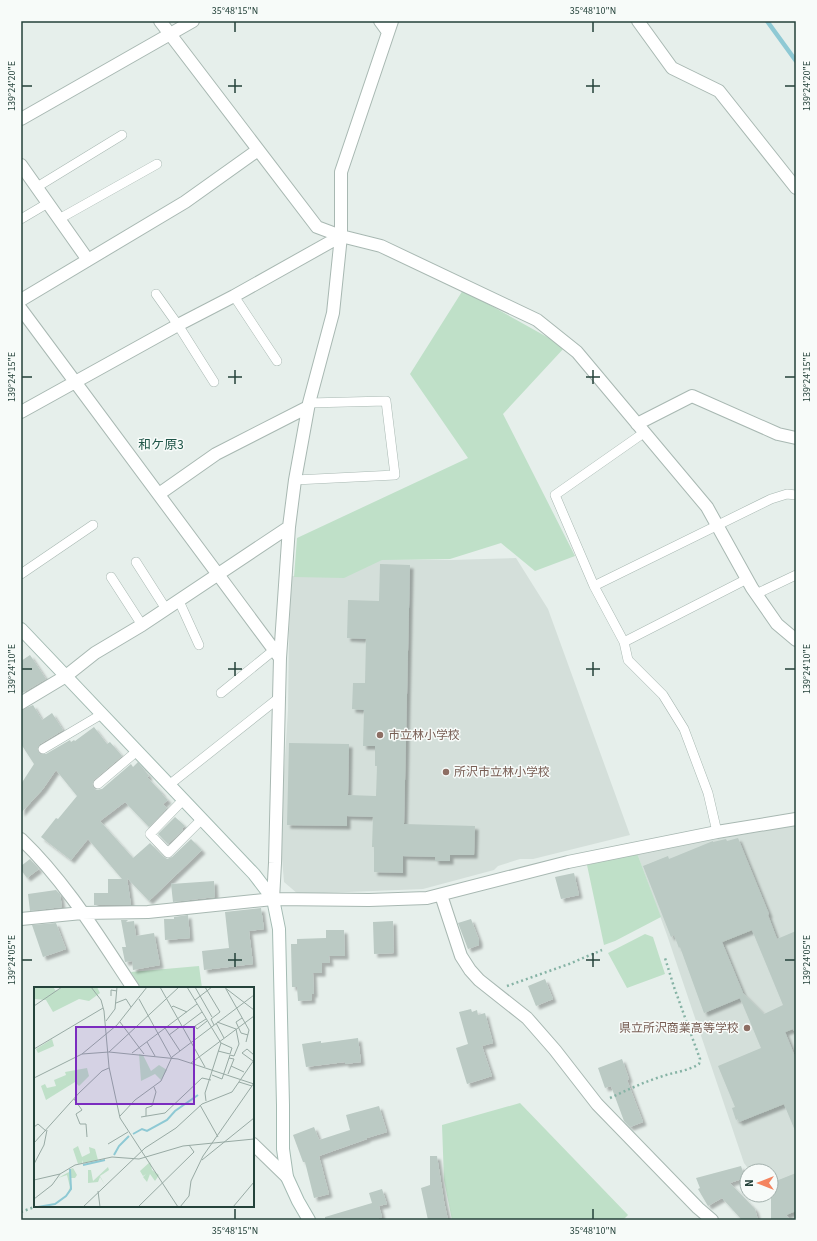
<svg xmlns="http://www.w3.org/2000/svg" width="817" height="1241" font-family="'Source Sans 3','Noto Sans JP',sans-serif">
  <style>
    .built { fill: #d4dfda }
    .green { fill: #bfe0c8 }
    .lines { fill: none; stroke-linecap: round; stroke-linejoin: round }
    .stream { stroke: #8ec9d4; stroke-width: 4.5 }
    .building { fill: #bbcac4; fill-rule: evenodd; filter: url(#shadow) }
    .lane-casing { stroke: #a8b8b2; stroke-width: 10 }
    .street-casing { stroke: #a8b8b2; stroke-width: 14 }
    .secondary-casing { stroke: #a4bbb3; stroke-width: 14 }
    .path { stroke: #86b3a5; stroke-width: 2.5; stroke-dasharray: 2 3; stroke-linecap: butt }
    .lane { stroke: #fff; stroke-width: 9 }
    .street { stroke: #fff; stroke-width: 12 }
    .secondary { stroke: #fff; stroke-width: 12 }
    .ticks { fill: none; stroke: #24423a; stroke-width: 1.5 }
    .education-dot { fill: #8d6e63; stroke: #f7fbf9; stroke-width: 1.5 }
    .labels { text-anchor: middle; stroke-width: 3; stroke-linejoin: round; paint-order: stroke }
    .education-label { font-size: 12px; fill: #785e54; stroke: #f7fbf9; text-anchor: start }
    .neighbourhood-label { font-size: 13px; fill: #1f5548; stroke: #f7fbf9 }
    .inset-river { fill: none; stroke: #8ec9d4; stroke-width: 2 }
    .inset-road { fill: none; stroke: #98aaa4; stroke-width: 1 }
    .view { fill: #7b2cbf; fill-opacity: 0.15; stroke: #7b2cbf; stroke-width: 2 }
    .inset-edge { fill: none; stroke: #24423a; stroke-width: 2 }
    .neatline { fill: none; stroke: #24423a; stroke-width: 1.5 }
    .ticks-label { font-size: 10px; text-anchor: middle; fill: #24423a }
  </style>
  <defs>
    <filter id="shadow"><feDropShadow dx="3.5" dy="3.5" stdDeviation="1" flood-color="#0004"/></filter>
  </defs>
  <rect width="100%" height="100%" fill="#e6efeb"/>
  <path class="built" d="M516,558L548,609L630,835L533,859H520L498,866L494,870L423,889L298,894L284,882L280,834L288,710L289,631L292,576L340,575L375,559L451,560Z
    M796,825V1220H792L771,1195V1171H750L744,1163L667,935L637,853Z"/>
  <path class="green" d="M463,290L565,347L503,414L575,556L535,571L501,543L450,559L382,560L344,578L294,577L297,538L468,458L410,374Z
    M637,853L661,917L615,941L604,945L587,865Z
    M645,934L653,937L665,974L627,988L608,953Z
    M199,966L202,988H141L131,972Z
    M520,1103L628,1215L623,1220H452L444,1180L442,1125Z"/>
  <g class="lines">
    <path class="stream" d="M767,21L796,61"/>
  </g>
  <path class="building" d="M380,564L410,565L404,824L475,826L474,855H450V861H435V857L403,856V873L374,872V847H372L373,817L347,816V826L287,825L289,743L349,744L348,795L376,796L377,766H375V746H363L364,710L352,709L353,683H365L366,639L347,638L348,600L379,601Z
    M30,655L46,679L21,694V661Z
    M33,705L42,720L52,713L63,730L40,744L37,749L40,754H46L70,740L71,742L74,740L75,741L94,727L107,744L110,742L122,756L94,780L92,785L94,788L96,790L102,789L131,764L133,767L138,762L149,776L147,777L162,793V794L168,800L163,804L167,808L149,827L125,802L100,821L133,858L150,843L164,857L167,859L172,857L191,839L202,850L149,901L127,878L131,905H94V893H108V879H122L88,839L71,860L41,837L56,818L58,819L77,796L56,770L43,789L21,813V784L34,764L21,744V710Z
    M175,817L185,826L182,829L183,830L168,844L158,834Z
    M738,838L769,914L768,915L777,939L796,931V1035L793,1029L785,1032L796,1059V1133L784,1104L739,1122L738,1119L736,1120L732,1108L735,1107L718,1066L761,1048L740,998L704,1013L680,947L679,948L674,935L671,937L643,866L668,856L669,859L713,841V842L726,839L727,841ZM752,930L783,1005L764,1014L743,993L722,942Z
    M30,859L39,869L27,878L21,870V866Z
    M574,873L579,895L561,899L555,877Z
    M214,881L215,897L173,902L171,884Z
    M56,890L60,894L62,907L30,911L28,894Z
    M261,908L264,929L249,931L253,964L204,970L202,951L229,948L225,912Z
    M188,915L190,938L165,940L164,919H174V917Z
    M471,919L479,940V945L468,949L458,923Z
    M121,920H128L126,922L134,921L136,936L154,933L160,965L133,970L132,961L125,962L122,947H126Z
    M393,921L394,953L374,954L373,922Z
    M56,923L66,949L43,957L32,925Z
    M326,930H344L345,956H329L330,963H322V973H313L314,994H312V1000L298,1001L297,987H292L291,944H297V939L326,938Z
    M545,979L553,999L536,1006L528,986Z
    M471,1009L472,1012L477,1010L478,1015L485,1013L493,1043L482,1046L492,1076L467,1084L456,1048L468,1044L459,1012Z
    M358,1038L361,1062L345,1064V1062L306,1067L302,1044L321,1041V1043Z
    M622,1059L629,1079L627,1080L643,1122L630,1127L624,1121L611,1086L605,1088L598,1068Z
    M379,1106L387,1132L367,1138V1139L319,1156L329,1194L314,1198L305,1162H303L293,1135L314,1127L319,1140L350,1130L346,1115Z
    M430,1156H437L444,1201L448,1220H428L421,1188L430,1185Z
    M741,1166L745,1178L730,1183L755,1209L758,1220H742L722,1198L708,1206L698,1189L700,1188L696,1178Z
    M796,1173V1211L786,1215L790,1220H771V1183Z
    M382,1189L387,1204L379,1206L382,1217L373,1220H325V1217L372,1203L369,1193Z"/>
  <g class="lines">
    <defs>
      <path id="lane" d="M37,187L122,135
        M21,219L48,203
        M59,219L157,164
        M156,294L178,325L214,382
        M234,296L277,361
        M295,480L395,475L386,401L309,403
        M136,562L166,609
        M21,574L93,525
        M111,577L142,625
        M594,586L771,499L787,494L796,495
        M756,594L796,575
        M179,601L199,645
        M624,642L594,586L555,495L645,432
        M221,693L274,650
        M43,749L102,714
        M98,784L137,751
        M169,785L280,697
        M183,800L150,834L168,853L202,819
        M717,832L708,793L684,729L663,695L628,660L624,642L747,579"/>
      <path id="street" d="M160,21L317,227L341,236L381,246L537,320L577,352L707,507L752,588L777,624L796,640
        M380,21L388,32
        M638,21L672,68L719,91L796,188
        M21,119L193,21
        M21,165L88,260
        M21,300L185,202L258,150
        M21,309L280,658
        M21,412L178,325L234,296L341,236
        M637,424L692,396L778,434L796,438
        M159,494L216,454L308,407
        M21,703L66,676L95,653L142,625L289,527
        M21,839C66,882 99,937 133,988
        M441,895L461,956L470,970L479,980L527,1018L555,1050L597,1104L698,1208L712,1220
        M273,899L275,863L280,658L289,527L295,480L309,403L333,313L341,236V172L392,21
        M21,919L82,913L148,912L273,899L369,900L427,898L568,862L717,832L796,819
        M253,1144L287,1177"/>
      <path id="secondary" d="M21,629L254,874L273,899L279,929L283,1105V1149L287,1177L298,1201L309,1220"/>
    </defs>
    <use href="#lane" class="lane-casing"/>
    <use href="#street" class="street-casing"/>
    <use href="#secondary" class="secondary-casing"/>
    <path class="path" d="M507,986L569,964L602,950
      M610,1098C627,1090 644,1082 663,1076C675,1072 688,1071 699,1064L700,1059L674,987L665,958
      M21,1212L37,1206"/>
    <use href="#lane" class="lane"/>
    <use href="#street" class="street"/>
    <use href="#secondary" class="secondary"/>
  </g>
  <path class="ticks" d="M235,22V32M593,22V32M235,79V93M593,79V93M22,86H32M228,86H242M586,86H600M785,86H795M235,370V384M593,370V384M22,377H32M228,377H242M586,377H600M785,377H795M235,662V676M593,662V676M22,669H32M228,669H242M586,669H600M785,669H795M235,953V967M593,953V967M22,960H32M228,960H242M586,960H600M785,960H795M235,1209V1219M593,1209V1219"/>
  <g class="education-dot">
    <circle cx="380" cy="735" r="4"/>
    <circle cx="446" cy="772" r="4"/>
    <circle cx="747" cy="1028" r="4"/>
  </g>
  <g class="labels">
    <g class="education-label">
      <text x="388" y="739">市立林小学校</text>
      <text x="454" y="776">所沢市立林小学校</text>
      <text x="739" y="1032" text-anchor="end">県立所沢商業高等学校</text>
    </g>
    <g class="neighbourhood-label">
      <text x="161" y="449">和ケ原3</text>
    </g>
  </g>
  <g transform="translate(34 987)">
    <rect width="220" height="220" fill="#e6efeb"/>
    <path d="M1,0H19L22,4L29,0H63L66,6L55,14L45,12L19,25L12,13L0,12ZM18,52L20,59L4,66L2,62ZM105,67L109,68L117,84L125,78L133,83L127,93L121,87L107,94ZM53,81L55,89L45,99L41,95L12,113L7,99L11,97L13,101L22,99L20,93L32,88L31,85ZM44,159L48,170L56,166L55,160L61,162L64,173L49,176L48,173V176L44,177L39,162ZM116,175L118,183L125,188L121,194L116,187L113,195L109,190L112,187L109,189L106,184ZM49,178L39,181L43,188L41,191H36L38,202L33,208L36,200L33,188L24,191L35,185L36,182ZM74,180L75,183L66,189L71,198L66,190L64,195L54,196V183H57L59,194Z" fill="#bfe0c8"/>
    <path class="inset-river" d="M99,147L108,142L113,144L133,133L141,124L164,108M80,168L85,159L95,149M49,178L71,173M4,220L21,217L32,209L37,202L36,182"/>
    <path class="inset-road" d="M57,0L67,13L70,24L75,80L86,131L144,220M126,0L171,80M153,0L187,56L171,106L172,114M161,0L178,30M171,0L186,25L177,32L180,38M190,0L220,23M192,2L215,43L212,55M77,9V3L83,4M105,12L138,72M161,13L178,0M82,16L92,12L97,20M0,19L28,0M137,21L139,19L153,25M208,31L202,35L207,46L214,48M172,32L161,39L163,42L173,34M72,34L81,22L83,0M86,35L110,67M182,36L190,51M148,40L168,25M131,41L146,64M135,48L147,39M113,55L121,69M0,62L69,21M184,64L196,67L198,61L187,56M75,65L145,0M98,66L163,17M48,67L83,38L113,0M219,74L208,66L213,62L220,68M157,76L220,29M197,79L210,85M194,87L200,72L195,71M178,88L188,92L196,68L200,69L205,57L202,42L183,35M0,91L48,67L75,65L144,72L220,97M205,95L218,99M40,112L48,123L42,127L46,137H52L53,150M166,118L184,150M86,129L101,113L127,94L138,70L220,8M112,129V121L118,119L122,105L120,100M107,130L131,126L168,91L177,93M0,140L4,137L12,144M0,156L45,106L68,84L75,81M74,157L94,145M168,173L220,131M0,177L10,158L13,143M0,193L26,187L41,178L78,170L105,172L149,159L220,152M64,204L66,220M0,212L18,198L26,187M49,220L111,161L142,141L168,117L198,105L220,73M104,220L160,165L155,158M146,220L155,209L157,194L169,169L220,96M199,220L220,195"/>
    <path class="view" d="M42,40H160V117H42Z"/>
    <rect width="220" height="220" class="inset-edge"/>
  </g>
  <rect width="817" height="1241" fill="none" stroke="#f7fbf9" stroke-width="44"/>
  <g transform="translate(759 1183) rotate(270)"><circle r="19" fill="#f7fbf9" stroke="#a3b1ad"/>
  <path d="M0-3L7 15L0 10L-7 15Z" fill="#f4845f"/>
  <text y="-6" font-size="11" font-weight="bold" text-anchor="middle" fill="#24423a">N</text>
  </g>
  <rect x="22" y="22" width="773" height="1197" class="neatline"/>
  <g class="ticks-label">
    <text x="235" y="14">35°48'15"N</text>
    <text x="593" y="14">35°48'10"N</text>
    <text transform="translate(806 86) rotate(-90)" y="4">139°24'20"E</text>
    <text transform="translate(11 86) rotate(-90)" y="4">139°24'20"E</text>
    <text transform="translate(806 377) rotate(-90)" y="4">139°24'15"E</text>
    <text transform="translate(11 377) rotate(-90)" y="4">139°24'15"E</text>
    <text transform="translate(806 669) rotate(-90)" y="4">139°24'10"E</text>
    <text transform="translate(11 669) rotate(-90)" y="4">139°24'10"E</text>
    <text transform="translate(806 960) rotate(-90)" y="4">139°24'05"E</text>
    <text transform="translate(11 960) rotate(-90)" y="4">139°24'05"E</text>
    <text x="235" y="1234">35°48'15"N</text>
    <text x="593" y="1234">35°48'10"N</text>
  </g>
</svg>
